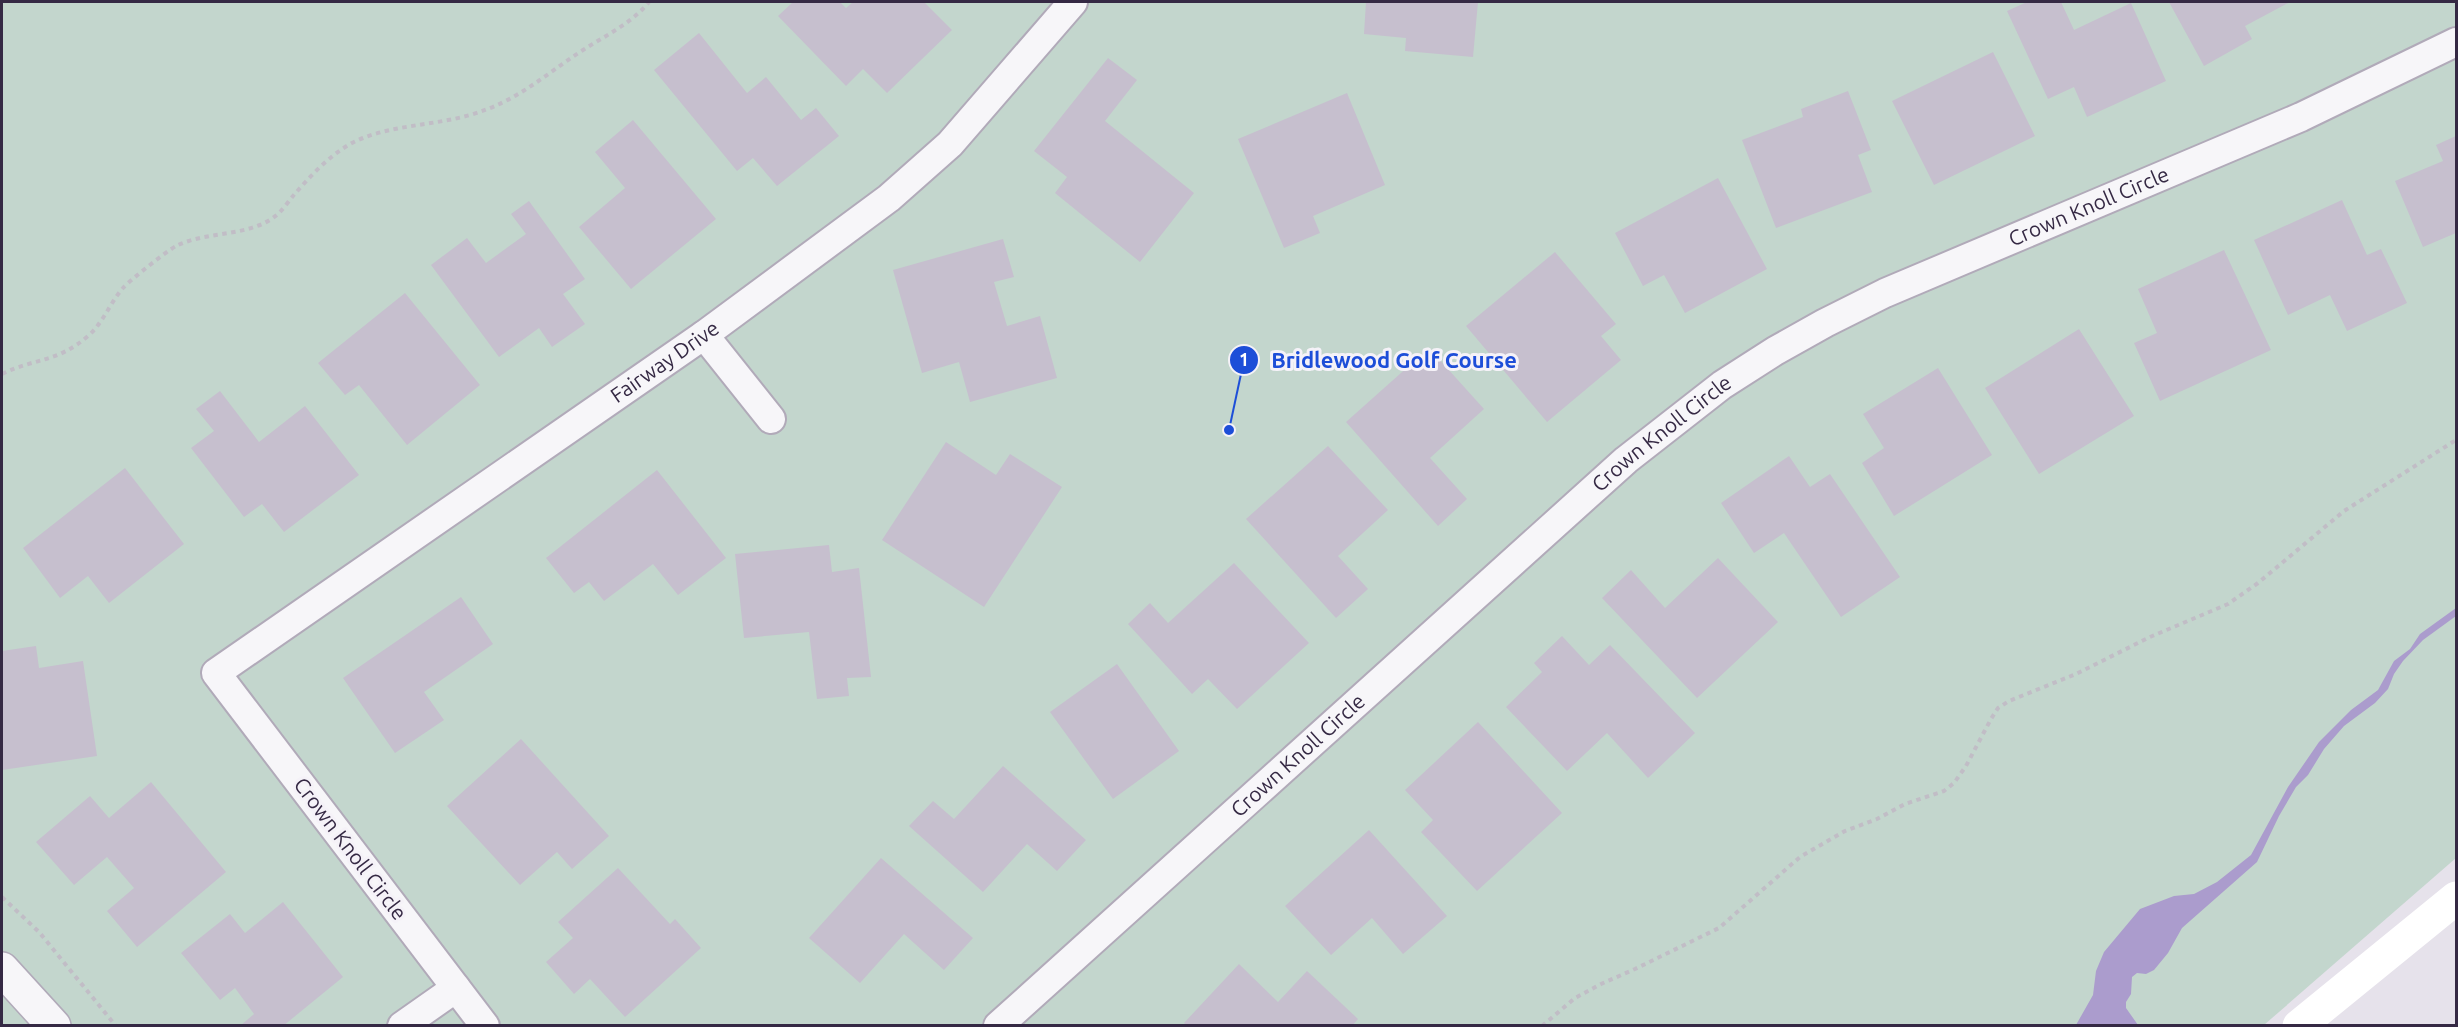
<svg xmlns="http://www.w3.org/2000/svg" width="2458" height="1027" font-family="Ubuntu,sans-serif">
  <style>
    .green { fill: #c3d6cd }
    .water { fill: #ab9ccd }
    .building { fill: #c6bfce }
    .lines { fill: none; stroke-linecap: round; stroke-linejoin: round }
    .minor-casing { stroke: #b1aab9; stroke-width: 32 }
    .tertiary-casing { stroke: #b1aab9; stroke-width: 36 }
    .path { stroke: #c1bdc6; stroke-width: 4; stroke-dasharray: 4.5 4.5; stroke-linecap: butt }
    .minor { stroke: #f7f6f9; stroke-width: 28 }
    .tertiary { stroke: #f7f6f9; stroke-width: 33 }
    .secondary { stroke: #fff; stroke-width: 33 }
    .labels { text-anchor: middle; stroke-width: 6; stroke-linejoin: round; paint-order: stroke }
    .street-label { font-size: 21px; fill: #352944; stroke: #f5f2f8 }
    .leader { fill: none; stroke: #1d4ed8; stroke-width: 2 }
    .callout-dot { fill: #1d4ed8; stroke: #f5f2f8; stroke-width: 2 }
    .mark-label { font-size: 18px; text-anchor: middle; font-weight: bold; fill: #fff }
    .callout-label { font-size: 22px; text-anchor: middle; font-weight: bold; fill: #1d4ed8; stroke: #f5f2f8; stroke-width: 6; stroke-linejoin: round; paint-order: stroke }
  </style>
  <rect width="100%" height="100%" fill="#e6e2eb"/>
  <path class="green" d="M2,2H2456V858L2264,1025L2,1026Z"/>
  <path class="water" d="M2456,608V616L2423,640L2403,661L2394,674L2388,689L2375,703L2344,726L2324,749L2308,775L2296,787L2279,816L2257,862L2182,928L2168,953L2154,970L2146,974L2137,973L2132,977L2131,994L2126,1002V1008L2138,1025H2076L2093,995L2096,971L2104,952L2140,909L2174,896L2194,894L2217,882L2251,855L2288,787L2319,742L2351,710L2378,690L2394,661L2410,649L2420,634Z"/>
  <path class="building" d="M793,2H840L846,8L853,2H924L952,30L887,93L863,69L846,86L778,16Z
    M1366,2H1478L1473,57L1405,51L1406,38L1364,34Z
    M2027,2H2061L2074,30L2131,3L2166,81L2087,117L2074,87L2048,99L2007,11Z
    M2169,2H2290L2245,26L2252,39L2204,66Z
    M699,33L747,93L766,77L801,120L816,108L839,136L777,186L753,158L737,171L654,70Z
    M1993,52L2035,136L1934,185L1892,101Z
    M1108,58L1137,80L1105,121L1194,193L1140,262L1055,193L1067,177L1034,151Z
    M1848,91L1871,150L1858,155L1872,192L1776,228L1742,140L1803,117L1801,109Z
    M1347,93L1385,185L1313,216L1320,233L1284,248L1238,139Z
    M633,120L716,219L631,289L579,227L625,188L595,152Z
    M2456,136V233L2423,247L2395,181L2443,161L2436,145Z
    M1718,178L1767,269L1685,313L1664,275L1643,286L1615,233Z
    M2342,200L2367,255L2381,249L2407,303L2347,331L2330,295L2288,315L2254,240Z
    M529,201L585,279L563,294L585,324L552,347L539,328L499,357L431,265L467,238L486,263L526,234L511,214Z
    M1003,239L1014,277L994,282L1007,326L1040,316L1057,378L970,402L959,362L922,373L893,270Z
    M2224,250L2271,350L2160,401L2134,343L2157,333L2138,289Z
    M1555,252L1616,324L1601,336L1621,360L1547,422L1466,326Z
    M405,293L480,385L407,445L359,385L345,395L318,363Z
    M2079,329L2134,416L2039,474L1985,388Z
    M1429,348L1484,409L1430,458L1467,499L1438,526L1346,422Z
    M1938,368L1992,455L1894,516L1862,463L1884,448L1863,414Z
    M220,391L259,442L305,406L359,475L284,532L262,504L244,517L191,448L214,431L196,409Z
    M946,442L996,475L1010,454L1062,487L984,607L882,540Z
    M1328,446L1388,510L1338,556L1368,589L1336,618L1246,519Z
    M1789,456L1810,487L1830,474L1900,577L1841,617L1784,533L1754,553L1721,503Z
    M125,468L184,544L109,603L88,576L60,598L23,548Z
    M657,470L726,558L678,595L653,564L604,601L589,582L574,593L546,558Z
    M829,545L832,572L859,568L871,677L847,678L849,696L817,699L809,632L744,638L735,554Z
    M1718,558L1778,622L1697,698L1602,598L1631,570L1665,608Z
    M1234,563L1309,643L1237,709L1208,679L1192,694L1128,624L1150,603L1168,623Z
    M461,597L493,644L424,692L444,720L395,753L343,678Z
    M1562,636L1589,665L1610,645L1695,733L1648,778L1607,733L1567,771L1506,707L1542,672L1534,663Z
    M36,646L39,668L83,661L97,756L2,770V651Z
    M1117,664L1179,751L1113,799L1050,712Z
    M1478,722L1562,813L1477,891L1421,832L1433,820L1405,790Z
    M521,739L609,836L572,869L557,852L520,885L447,806Z
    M1003,766L1086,840L1057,871L1027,844L983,892L909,826L933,801L954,819Z
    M151,782L226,872L137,947L107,911L134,888L107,857L74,885L36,842L90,796L109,818Z
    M1369,830L1447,916L1403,954L1372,918L1331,955L1285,906Z
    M881,858L973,938L944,970L904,934L860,983L809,938Z
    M618,868L670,924L675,919L701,948L625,1017L590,979L574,994L546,962L573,938L558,922Z
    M283,902L343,977L283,1026H240L254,1014L235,988L220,1000L181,953L230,914L245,933Z
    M1239,964L1278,1002L1307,971L1358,1019L1352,1026H1187L1184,1023Z"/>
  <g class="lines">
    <defs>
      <g id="minor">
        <path d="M704,335L771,419"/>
        <path d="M402,1026L456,988"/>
        <path id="s1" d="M485,1026L216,673L704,335L889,198L950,144L1073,2"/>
        <path id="s2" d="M998,1026L1626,460L1722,385L1775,351L1825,323L1885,293L2301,117L2456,42"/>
      </g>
      <path id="tertiary" d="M2,969L54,1026"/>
    </defs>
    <use href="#minor" class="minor-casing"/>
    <use href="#tertiary" class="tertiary-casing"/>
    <path class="path" d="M2,374C34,358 57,363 88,336C103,323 110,303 123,288C130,280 167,251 176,246C208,230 252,238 279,213C284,208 289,201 293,196C312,174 336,148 363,138C396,125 435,125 470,115C518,101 543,76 583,50C606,35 631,24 649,2
      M2,897L39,932L116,1026
      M1542,1026L1575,998L1601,984L1635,969L1719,928L1800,857L1845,831L1877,819L1905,804L1944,791L1954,783L1966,766L1991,719L1998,708L2009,701L2076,674L2150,637L2228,604L2258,583L2344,511L2456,440"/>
    <use href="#minor" class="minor"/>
    <use href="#tertiary" class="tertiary"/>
    <path class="secondary" d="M2299,1026L2456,898"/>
  </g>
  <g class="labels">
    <g class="street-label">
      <text dy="7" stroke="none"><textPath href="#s2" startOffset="1376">Crown Knoll Circle</textPath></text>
      <text dy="7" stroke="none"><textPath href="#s1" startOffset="990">Fairway Drive</textPath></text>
      <text dy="7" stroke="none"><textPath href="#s2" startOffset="890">Crown Knoll Circle</textPath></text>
      <text dy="7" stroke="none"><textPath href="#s2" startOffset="404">Crown Knoll Circle</textPath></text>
      <text transform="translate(350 849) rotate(53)" y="7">Crown Knoll Circle</text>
    </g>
  </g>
  <path class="leader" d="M1229 430L1244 360"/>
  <g class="callout-dot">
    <circle cx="1229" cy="430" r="6"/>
    <circle cx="1244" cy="360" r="15"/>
  </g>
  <g class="mark-label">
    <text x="1244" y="366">1</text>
  </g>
  <g class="callout-label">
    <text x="1394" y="368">Bridlewood Golf Course</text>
  </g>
  <rect width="2458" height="1027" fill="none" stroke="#352944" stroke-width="6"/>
</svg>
